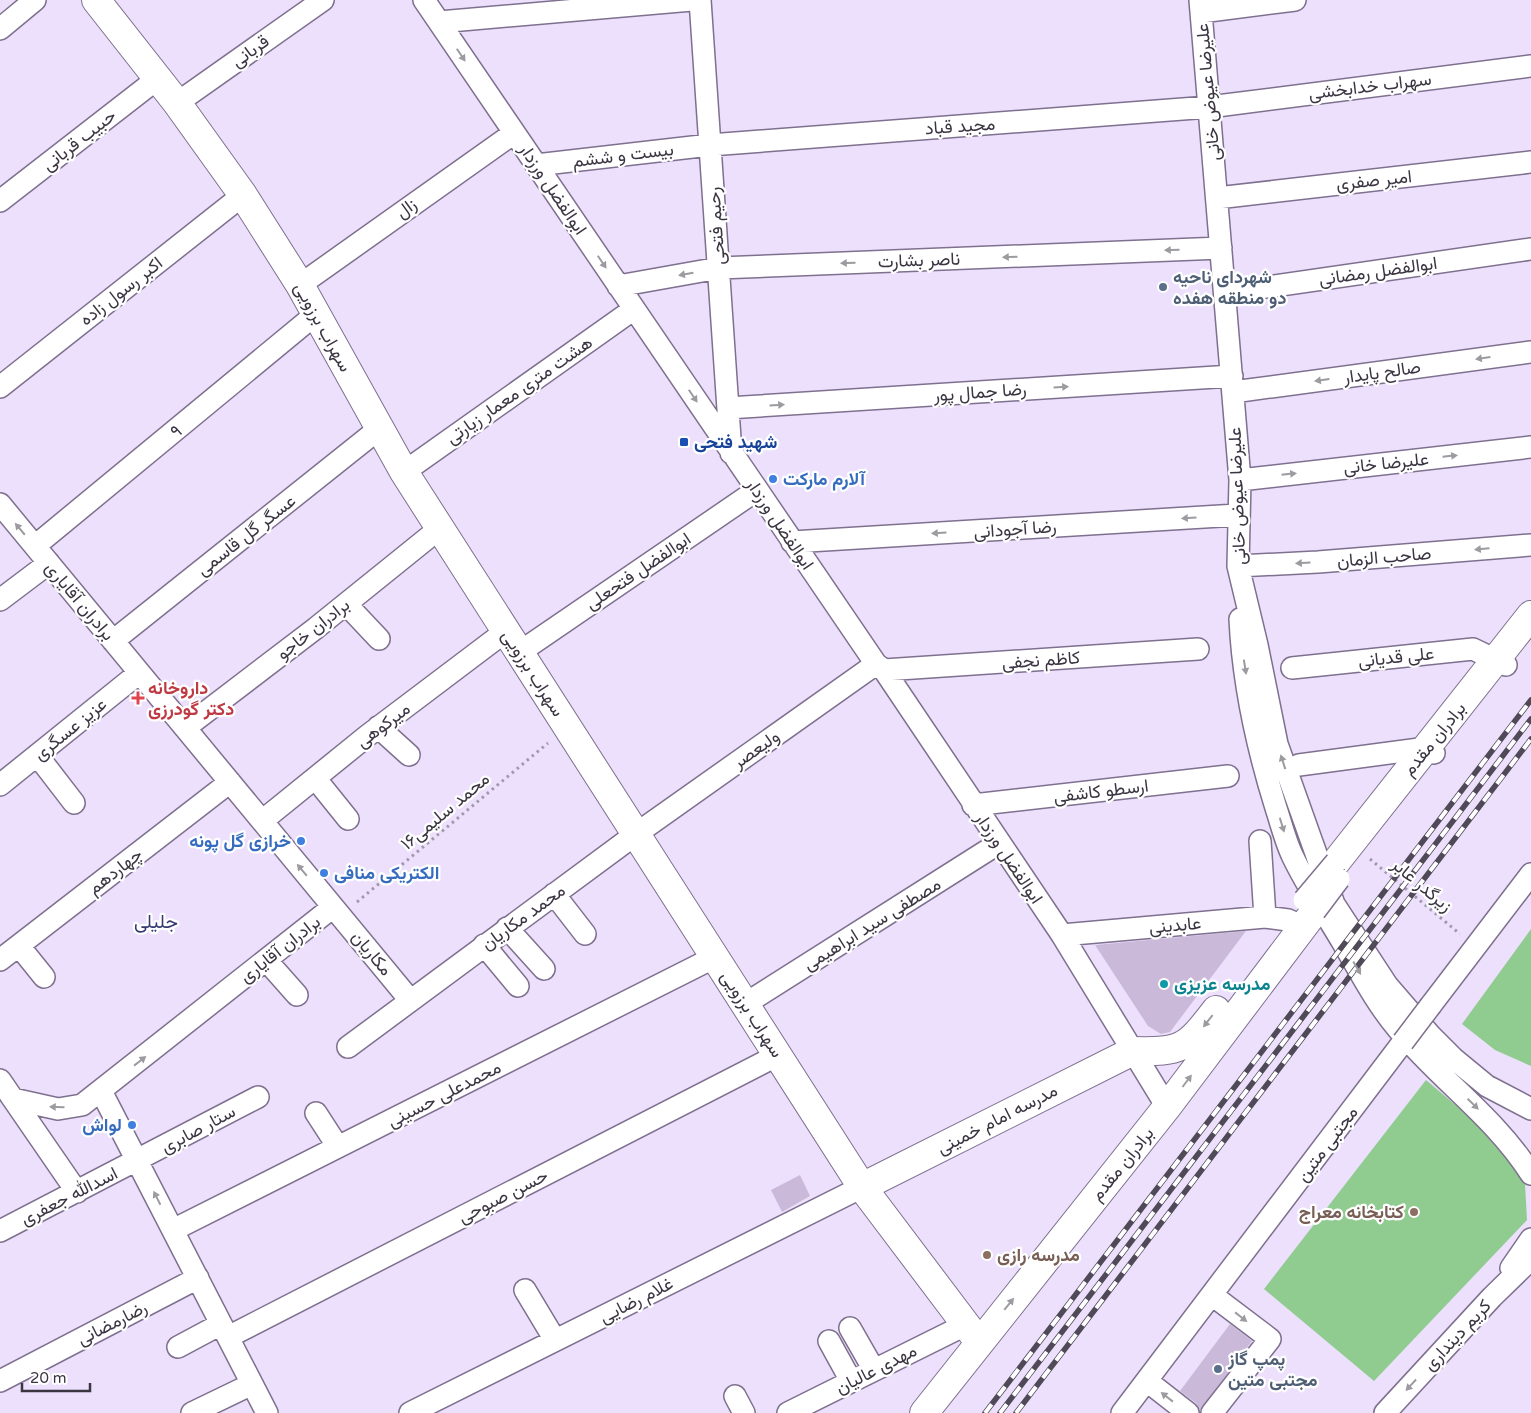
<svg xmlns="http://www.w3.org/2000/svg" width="1531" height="1413" font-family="'Varela Round',Vazirmatn,sans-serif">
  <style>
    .green { fill: #90cb8f }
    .building { fill: #cbb9da }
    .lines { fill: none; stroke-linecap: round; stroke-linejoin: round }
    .minor-casing { stroke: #7e708e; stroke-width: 24 }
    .major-casing { stroke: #7e708e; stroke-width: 30 }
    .path { stroke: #a298ae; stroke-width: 3; stroke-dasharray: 2.5 4; stroke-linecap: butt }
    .minor { stroke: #fff; stroke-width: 21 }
    .major { stroke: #fff; stroke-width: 28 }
    .rail-casing { stroke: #504958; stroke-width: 5.5 }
    .rail { stroke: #fff; stroke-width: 4; stroke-dasharray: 11; stroke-linecap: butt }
    .minor-bridge-casing { stroke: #7e708e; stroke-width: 24; stroke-linecap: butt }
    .minor-bridge { stroke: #fff; stroke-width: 21 }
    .oneway { fill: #9d9aa0 }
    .service-dot { fill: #5c6f8a; stroke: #fff; stroke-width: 2 }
    .transit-dot { fill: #1a4fb4; stroke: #fff; stroke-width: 2 }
    .shop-dot { fill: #3f7fe0; stroke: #fff; stroke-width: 2 }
    .health-dot { fill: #e0444e; stroke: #fff; stroke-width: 2 }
    .culture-dot { fill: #0f9aa8; stroke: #fff; stroke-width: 2 }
    .education-dot { fill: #8d6e63; stroke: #fff; stroke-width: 2 }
    .labels { text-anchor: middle; stroke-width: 4.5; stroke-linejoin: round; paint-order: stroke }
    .street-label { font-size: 18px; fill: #3b3542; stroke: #fff }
    .service-label { font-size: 18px; font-weight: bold; fill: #4e5e75; stroke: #fff; text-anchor: start }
    .transit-label { font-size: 18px; font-weight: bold; fill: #164399; stroke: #fff; text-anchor: start }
    .shop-label { font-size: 18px; font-weight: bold; fill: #366cbe; stroke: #fff; text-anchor: start }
    .health-label { font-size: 18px; font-weight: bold; fill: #be3a42; stroke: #fff; text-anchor: start }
    .culture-label { font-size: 18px; font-weight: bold; fill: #0d838f; stroke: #fff; text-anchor: start }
    .education-label { font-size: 18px; font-weight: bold; fill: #785e54; stroke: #fff; text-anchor: end }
    .neighbourhood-label { font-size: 19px; fill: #343772; stroke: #fff }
  </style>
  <rect width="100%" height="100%" fill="#ece0fc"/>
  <path class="green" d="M1531,929V1066L1495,1050L1462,1024Z
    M1426,1080L1498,1141L1525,1184L1527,1220L1374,1381L1264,1289Z"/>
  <path class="building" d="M1246,931L1170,1032L1161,1034L1148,1026L1095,945Z
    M800,1175L810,1196L782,1212L771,1190Z
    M1230,1324L1252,1341L1200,1410L1196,1403L1180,1391Z"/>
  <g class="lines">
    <defs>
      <path id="minor" d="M424,0L876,664L884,670L1062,935L1167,1107
        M700,0L731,453
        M1200,0L1240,480L1238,566L1257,645L1277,744L1334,904L1387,985L1431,1036L1453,1058L1487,1086L1531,1109
        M1201,12L1295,0
        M439,22L692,0
        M0,29L35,0
        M177,103L323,0
        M536,165L710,145L1209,107L1531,66
        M1217,198L1531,162
        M0,201L157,79
        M300,285L514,133
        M618,286L719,268L1221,248
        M1225,293L1531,249
        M0,387L243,195
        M1233,392L1531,352
        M728,408L1232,376
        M404,472L634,309
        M1240,480L1531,447
        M0,504L410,1000
        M792,542L1237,515
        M35,546L316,314
        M1238,566L1318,562L1531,545
        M0,600L49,563
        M346,604L379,639
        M1240,619C1243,683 1257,747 1276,808C1281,823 1285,840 1292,855C1306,885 1326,914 1343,943C1360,972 1376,1003 1398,1029C1440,1080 1495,1117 1531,1174
        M113,641L380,428
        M520,652L757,490
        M1292,668L1473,649L1506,665
        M884,670L1198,649
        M378,727L409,755
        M185,728L316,628L440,528
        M37,755L74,803
        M1299,765L1427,748L1434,753
        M315,778L348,819
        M0,785L139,673
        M973,805L1228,776
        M262,821L367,736L506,631
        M1260,841L1265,917
        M554,894L585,934
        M507,928L544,969
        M1062,935L1265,917L1288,920L1302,926
        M484,945L518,986
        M19,946L44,977
        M0,960L230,782
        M266,960L297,995
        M745,1004L999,843
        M1431,1005L1531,874
        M348,1047L636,834L876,664
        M0,1080L13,1099L58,1109L82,1105L333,907
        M101,1091L267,1413
        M13,1099L77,1192
        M316,1113L338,1147
        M173,1230L715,957
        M0,1231L258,1097
        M1511,1268L1531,1239
        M525,1290L555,1340
        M850,1328L874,1370
        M228,1337L778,1055
        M829,1341L851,1381
        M178,1347L221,1324
        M0,1381L198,1278
        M1147,1381L1188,1413
        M735,1396L744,1413
        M192,1413L252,1384
        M410,1413L862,1187
        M788,1413L965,1325
        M1122,1413L1403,1042
        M1212,1413L1270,1339L1212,1295
        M1385,1413L1492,1297L1531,1259"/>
      <path id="major" d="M96,0L177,103L243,195L300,285L404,472L862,1187L979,1342
        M1336,862L1531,615
        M862,1187L1133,1051C1182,1052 1186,1049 1216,1010
        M924,1413L1167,1107L1315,911"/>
    </defs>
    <use href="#minor" class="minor-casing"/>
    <use href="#major" class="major-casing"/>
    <path class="path" d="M1370,859L1460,934
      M357,902L548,743"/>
    <use href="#minor" class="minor"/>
    <use href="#major" class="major"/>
    <defs>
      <path id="rail" d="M985,1413L1531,700
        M1000,1413L1531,719
        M1016,1413L1531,739"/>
    </defs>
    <use href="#rail" class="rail-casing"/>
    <use href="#rail" class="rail"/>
    <defs>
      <path id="minor-bridge" d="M1304,900L1336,862
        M1315,911L1339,879
        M1403,1042L1431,1005"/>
    </defs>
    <use href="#minor-bridge" class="minor-bridge-casing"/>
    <use href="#minor-bridge" class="minor-bridge"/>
  </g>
  <defs><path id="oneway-solid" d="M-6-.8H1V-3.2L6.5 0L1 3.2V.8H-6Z" transform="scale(1.25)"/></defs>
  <g class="oneway">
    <use href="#oneway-solid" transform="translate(461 55) rotate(56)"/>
    <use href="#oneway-solid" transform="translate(1172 250) rotate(178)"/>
    <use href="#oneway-solid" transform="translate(1010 257) rotate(178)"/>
    <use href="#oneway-solid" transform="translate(602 262) rotate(56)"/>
    <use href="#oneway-solid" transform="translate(848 263) rotate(178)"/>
    <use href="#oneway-solid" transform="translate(686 274) rotate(170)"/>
    <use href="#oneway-solid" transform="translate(1483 358) rotate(172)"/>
    <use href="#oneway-solid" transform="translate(1322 380) rotate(172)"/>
    <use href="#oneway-solid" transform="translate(1061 387) rotate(-4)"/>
    <use href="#oneway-solid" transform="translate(693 396) rotate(56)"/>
    <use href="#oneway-solid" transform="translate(777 405) rotate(-4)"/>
    <use href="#oneway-solid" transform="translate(1450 456) rotate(-6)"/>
    <use href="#oneway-solid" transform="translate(1289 474) rotate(-6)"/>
    <use href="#oneway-solid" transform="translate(1189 518) rotate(176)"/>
    <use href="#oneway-solid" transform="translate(20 529) rotate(-130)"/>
    <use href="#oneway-solid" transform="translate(939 533) rotate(176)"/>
    <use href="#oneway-solid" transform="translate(1482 549) rotate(175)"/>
    <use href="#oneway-solid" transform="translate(1303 563) rotate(177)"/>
    <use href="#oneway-solid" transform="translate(1245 667) rotate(81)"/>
    <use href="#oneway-solid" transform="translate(1283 762) rotate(-108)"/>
    <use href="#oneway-solid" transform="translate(1282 825) rotate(73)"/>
    <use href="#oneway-solid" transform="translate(302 870) rotate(-130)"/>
    <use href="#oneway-solid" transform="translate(1357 968) rotate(60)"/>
    <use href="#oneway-solid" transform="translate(1208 1021) rotate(128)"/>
    <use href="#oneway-solid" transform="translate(140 1061) rotate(-38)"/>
    <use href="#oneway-solid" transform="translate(1187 1081) rotate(-53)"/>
    <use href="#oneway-solid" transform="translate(1473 1104) rotate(44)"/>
    <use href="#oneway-solid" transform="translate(57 1107) rotate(-178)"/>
    <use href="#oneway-solid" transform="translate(157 1198) rotate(-117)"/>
    <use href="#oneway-solid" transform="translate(1009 1304) rotate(-51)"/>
    <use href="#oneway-solid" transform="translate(1241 1317) rotate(38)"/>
    <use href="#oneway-solid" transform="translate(1411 1385) rotate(133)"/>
    <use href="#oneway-solid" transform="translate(1167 1397) rotate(-142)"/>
  </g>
  <g class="service-dot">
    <circle cx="1163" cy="287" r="5"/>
    <circle cx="1218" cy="1369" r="5"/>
  </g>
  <rect class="transit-dot" x="679" y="437" width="10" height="10" rx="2.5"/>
  <g class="shop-dot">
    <circle cx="773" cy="479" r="5"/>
    <circle cx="301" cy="841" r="5"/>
    <circle cx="324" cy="873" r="5"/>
    <circle cx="132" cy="1125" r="5"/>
  </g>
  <path class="health-dot" d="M135.5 690.5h5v5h5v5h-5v5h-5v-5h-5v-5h5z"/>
  <circle class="culture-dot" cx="1164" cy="984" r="5"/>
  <g class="education-dot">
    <circle cx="1414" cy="1212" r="5"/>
    <circle cx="987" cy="1255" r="5"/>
  </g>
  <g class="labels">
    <g class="street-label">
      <text transform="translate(250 51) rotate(-36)" y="6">قربانی</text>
      <text transform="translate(1370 86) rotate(-7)" y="6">سهراب خدابخشی</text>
      <text transform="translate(1208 92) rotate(-95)" y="6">علیرضا عیوض خانی</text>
      <text transform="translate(960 126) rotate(-4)" y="6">مجید قباد</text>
      <text transform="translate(79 140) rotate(-38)" y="6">حبیب قربانی</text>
      <text transform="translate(623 155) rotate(-7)" y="6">بیست و ششم</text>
      <text transform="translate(1374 180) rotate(-6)" y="6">امیر صفری</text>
      <text transform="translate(553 189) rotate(56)" y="6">ابوالفضل ورزدار</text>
      <text transform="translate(406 208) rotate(-36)" y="6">زال</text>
      <text transform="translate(716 226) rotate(-94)" y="6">رحیم فتحی</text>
      <text transform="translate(919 260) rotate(-2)" y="6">ناصر بشارت</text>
      <text transform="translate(1378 271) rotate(-8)" y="6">ابوالفضل رمضانی</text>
      <text transform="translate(121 291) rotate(-38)" y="6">اکبر رسول زاده</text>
      <text transform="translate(323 327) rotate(61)" y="6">سهراب برزویی</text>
      <text transform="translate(1382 372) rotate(-8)" y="6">صالح پایدار</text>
      <text transform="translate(519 390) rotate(-35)" y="6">هشت متری معمار زیارتی</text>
      <text transform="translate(980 392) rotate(-4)" y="6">رضا جمال پور</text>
      <text transform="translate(176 431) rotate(-40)" y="6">۹</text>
      <text transform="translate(1386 463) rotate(-6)" y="6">علیرضا خانی</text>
      <text transform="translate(1237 496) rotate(-92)" y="6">علیرضا عیوض خانی</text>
      <text transform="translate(780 524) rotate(56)" y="6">ابوالفضل ورزدار</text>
      <text transform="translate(1015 529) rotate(-4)" y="6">رضا آجودانی</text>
      <text transform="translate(246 535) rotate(-38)" y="6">عسگر گل قاسمی</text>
      <text transform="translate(1384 557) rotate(-5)" y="6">صاحب الزمان</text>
      <text transform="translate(638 571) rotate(-34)" y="6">ابوالفضل فتحعلی</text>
      <text transform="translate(80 601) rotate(50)" y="6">برادران آقایاری</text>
      <text transform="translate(313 629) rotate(-38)" y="6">برادران خاجو</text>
      <text transform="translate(1396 657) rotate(-6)" y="6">علی قدیانی</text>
      <text transform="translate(1041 660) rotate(-4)" y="6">کاظم نجفی</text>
      <text transform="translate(533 673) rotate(57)" y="6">سهراب برزویی</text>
      <text transform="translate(383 725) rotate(-37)" y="6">میرکوهی</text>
      <text transform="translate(70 729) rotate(-39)" y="6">عزیز عسگری</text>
      <text transform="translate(1434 739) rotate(-51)" y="6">برادران مقدم</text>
      <text transform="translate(756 749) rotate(-35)" y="6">ولیعصر</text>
      <text transform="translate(1101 791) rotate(-7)" y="6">ارسطو کاشفی</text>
      <text transform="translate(445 811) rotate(-40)" y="6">محمد سلیمی۱۶</text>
      <text transform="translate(1009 858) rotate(56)" y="6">ابوالفضل ورزدار</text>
      <text transform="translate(115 871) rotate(-38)" y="6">چهاردهم</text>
      <text transform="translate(1422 885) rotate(40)" y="6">زیرگدر عابر</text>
      <text transform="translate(523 917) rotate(-36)" y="6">محمد مکاریان</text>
      <text transform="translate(872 924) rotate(-32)" y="6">مصطفی سید ابراهیمی</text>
      <text transform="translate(1175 925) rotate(-5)" y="6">عابدینی</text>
      <text transform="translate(280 949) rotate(-38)" y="6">برادران آقایاری</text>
      <text transform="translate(372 953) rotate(50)" y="6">مکاریان</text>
      <text transform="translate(752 1014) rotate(57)" y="6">سهراب برزویی</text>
      <text transform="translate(444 1094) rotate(-27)" y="6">محمدعلی حسینی</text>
      <text transform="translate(997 1119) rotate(-27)" y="6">مدرسه امام خمینی</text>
      <text transform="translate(198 1129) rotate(-28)" y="6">ستار صابری</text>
      <text transform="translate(1327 1144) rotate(-53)" y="6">مجتبی متین</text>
      <text transform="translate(1122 1164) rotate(-51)" y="6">برادران مقدم</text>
      <text transform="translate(69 1196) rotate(-27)" y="6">اسدالله جعفری</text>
      <text transform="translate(503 1196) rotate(-27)" y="6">حسن صبوحی</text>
      <text transform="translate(636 1300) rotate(-27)" y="6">غلام رضایی</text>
      <text transform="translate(112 1323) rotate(-27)" y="6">رضارمضانی</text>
      <text transform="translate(1457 1335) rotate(-47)" y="6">کریم دینداری</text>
      <text transform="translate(876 1369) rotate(-27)" y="6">مهدی عالیان</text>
    </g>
    <g class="service-label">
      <text x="1173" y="283">شهردای ناحیه<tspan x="1173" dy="21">دو منطقه هفده</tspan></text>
      <text x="1228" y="1365">پمپ گاز<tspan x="1228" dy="21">مجتبی متین</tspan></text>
    </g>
    <g class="transit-label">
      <text x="694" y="448">شهید فتحی</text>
    </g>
    <g class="shop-label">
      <text x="783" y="485">آلارم مارکت</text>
      <text x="291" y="847" text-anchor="end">خرازی گل پونه</text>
      <text x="334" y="879">الکتریکی منافی</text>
      <text x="122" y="1131" text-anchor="end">لواش</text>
    </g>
    <g class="health-label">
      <text x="148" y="694">داروخانه<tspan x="148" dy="21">دکتر گودرزی</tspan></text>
    </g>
    <g class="culture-label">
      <text x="1174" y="990">مدرسه عزیزی</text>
    </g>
    <g class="education-label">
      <text x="1404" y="1218">کتابخانه معراج</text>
      <text x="997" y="1261" text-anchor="start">مدرسه رازی</text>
    </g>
    <g class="neighbourhood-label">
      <text x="156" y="928">جلیلی</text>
    </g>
  </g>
  <path d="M22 1383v8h68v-8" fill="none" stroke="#3b3542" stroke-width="2.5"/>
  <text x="30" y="1383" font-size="15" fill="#3b3542" stroke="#ffffff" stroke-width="4" paint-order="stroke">20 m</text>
</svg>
